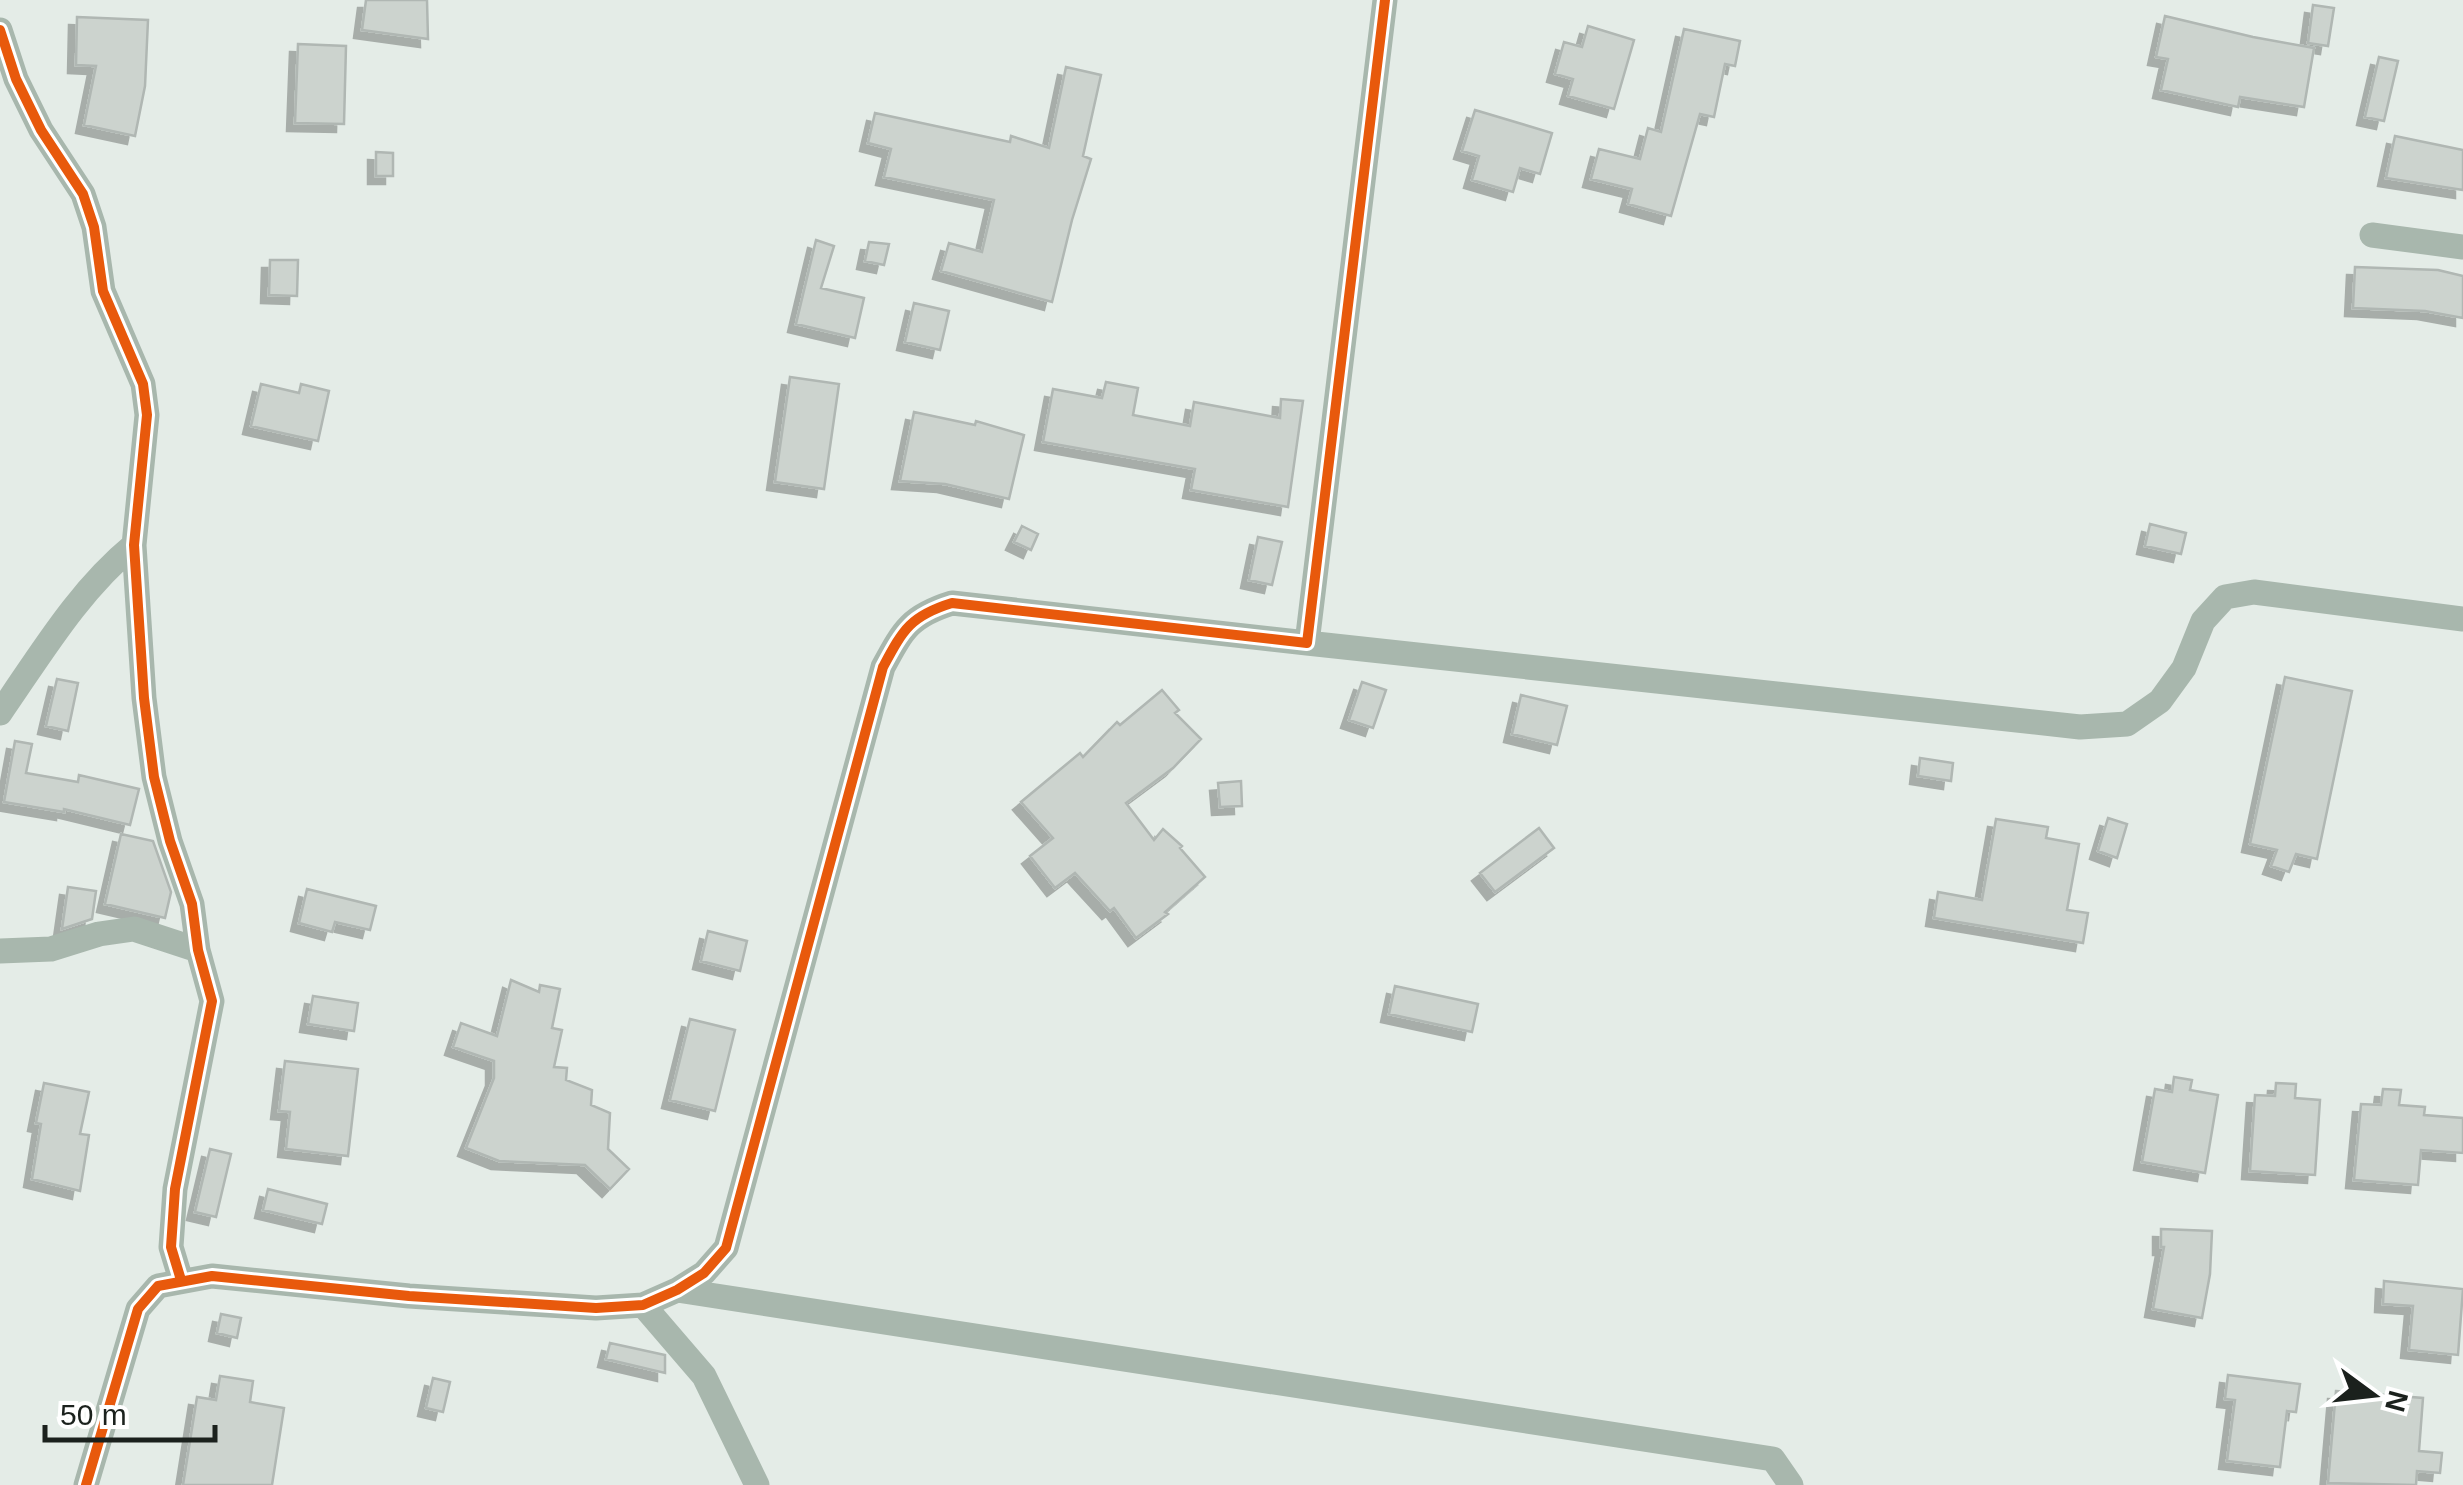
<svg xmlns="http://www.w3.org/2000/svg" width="2463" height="1485" font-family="Arial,sans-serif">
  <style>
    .building { fill: #ccd3ce; stroke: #b0b7b3; stroke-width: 2.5; filter: url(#shadow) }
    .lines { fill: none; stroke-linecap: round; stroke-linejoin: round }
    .street { stroke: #a8b7ad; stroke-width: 25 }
    .cycleway-casing { stroke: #fff; stroke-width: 16 }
    .cycleway { stroke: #e8590c; stroke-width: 10 }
  </style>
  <defs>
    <filter id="shadow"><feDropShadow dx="-8" dy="8" stdDeviation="0" flood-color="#0004"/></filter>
  </defs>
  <rect width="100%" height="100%" fill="#e4ece7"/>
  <path class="building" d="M366,0H427L428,39L362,30Z
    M2313,5L2334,8L2328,46L2308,43Z
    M2165,16L2253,37L2314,48L2304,107L2240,97L2238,107L2161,90L2168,59L2156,57Z
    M77,17L148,20L145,86L135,136L84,125L96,66L76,65Z
    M1588,26L1634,40L1614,109L1568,96L1573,79L1555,74L1564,42L1582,47Z
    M1684,29L1740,41L1735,66L1725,64L1714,117L1700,114L1671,216L1628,204L1632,189L1591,179L1599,149L1640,159L1648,128L1661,132Z
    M298,44L346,46L344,124L295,123Z
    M2379,57L2398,61L2384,121L2365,117Z
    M1066,67L1101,75L1083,156L1091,159L1072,220L1052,302L941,271L949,243L982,252L994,200L884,177L891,149L868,143L875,113L1010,142L1011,136L1049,148Z
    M1475,110L1552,133L1540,174L1520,168L1513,192L1472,180L1479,156L1462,151Z
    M2395,136L2463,150V190L2386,178Z
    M376,152L393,153V176H376Z
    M816,240L834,246L821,288L864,298L855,338L796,324Z
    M869,242L889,244L884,265L865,261Z
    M270,260H298L297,296L269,295Z
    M2355,267L2438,270L2463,276V318L2425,311L2353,308Z
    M914,303L949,311L940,350L905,342Z
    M790,377L839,384L824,489L775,482Z
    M1106,382L1138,388L1133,415L1190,426L1194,402L1280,418L1281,399L1303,401L1288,507L1191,490L1195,469L1043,442L1053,389L1102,398Z
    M261,384L299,393L301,384L329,391L318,441L251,426Z
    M914,412L975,425L976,421L1024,435L1009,499L945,484L900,481Z
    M2150,524L2186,533L2181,554L2145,546Z
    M1022,526L1038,534L1031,550L1014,542Z
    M1258,537L1282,542L1272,585L1249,580Z
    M2285,677L2352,691L2317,859L2296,854L2289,872L2271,866L2277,850L2250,844Z
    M57,679L78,683L68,731L46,726Z
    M1362,682L1386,690L1373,728L1349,720Z
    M1162,690L1179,710L1175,713L1201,739L1173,768L1126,803L1154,840L1163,829L1182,846L1180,848L1205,877L1165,912L1168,914L1136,938L1114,908L1110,911L1075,873L1055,888L1030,856L1053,838L1021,802L1080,753L1083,757L1117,722L1120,725Z
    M1521,695L1567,706L1557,745L1512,734Z
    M15,741L32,744L26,773L78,782L79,775L139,789L130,825L64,809V812L4,802Z
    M1920,758L1953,763L1951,781L1918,776Z
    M1241,781L1242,806L1220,807L1218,783Z
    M2108,818L2127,824L2117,858L2098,851Z
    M1996,819L2048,827L2046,838L2079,844L2067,910L2088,913L2083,943L1934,918L1938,892L1982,900Z
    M1539,828L1554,848L1495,892L1480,873Z
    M121,834L153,841L171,892L165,918L105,904Z
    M68,887L96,891L92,919L62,929Z
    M307,889L376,906L370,930L335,922L332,932L299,923Z
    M708,931L747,941L740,971L701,961Z
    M511,980L539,992L540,985L560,989L552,1028L562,1030L554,1067L567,1068L566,1080L592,1090L591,1105L610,1113L608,1149L629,1169L610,1189L585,1165L499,1161L466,1148L494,1078V1061L453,1047L461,1023L497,1036Z
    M1395,986L1478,1004L1472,1032L1389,1014Z
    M313,996L358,1003L354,1031L308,1024Z
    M690,1019L735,1030L715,1111L670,1100Z
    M285,1061L358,1069L348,1156L286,1149L290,1112L279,1111Z
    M2174,1077L2192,1080L2190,1090L2218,1095L2205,1173L2142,1162L2155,1089L2172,1092Z
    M44,1083L89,1092L80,1134L89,1135L80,1191L32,1179L41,1124L36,1123Z
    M2276,1083L2296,1084L2295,1098L2320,1100L2315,1175L2250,1171L2255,1095L2275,1096Z
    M2383,1089L2401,1090L2399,1105L2425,1107L2424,1115L2463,1118V1153L2421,1150L2418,1185L2354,1180L2361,1104L2381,1105Z
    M210,1149L231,1154L216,1217L195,1212Z
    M268,1189L327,1204L322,1224L263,1210Z
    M2161,1229L2212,1231L2210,1274L2202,1318L2153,1309L2164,1247H2161Z
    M2384,1281L2463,1289L2458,1355L2409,1350L2413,1306L2383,1304Z
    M221,1314L241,1318L237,1338L217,1333Z
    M610,1343L665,1355V1373L606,1359Z
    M2228,1375L2300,1384L2296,1412L2287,1411L2280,1467L2227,1461L2235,1400L2225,1399Z
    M220,1376L253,1381L250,1402L284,1408L272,1485H183L197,1397L216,1400Z
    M433,1378L450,1382L443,1412L426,1408Z
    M2336,1391L2423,1398L2419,1451L2442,1453L2440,1473L2417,1471L2416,1485L2328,1483Z"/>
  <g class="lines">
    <path class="street" d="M0,30L16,79L41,130L83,194L94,227L103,291L143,384L147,415L134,545L144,698L154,777L170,841L192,904L198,950L212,1001L175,1189L171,1247L181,1280
      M2372,235L2463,247
      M1307,643L2080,727L2127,724L2160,701L2184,668L2203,621L2225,597L2254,592L2463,619
      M0,713C41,654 78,591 134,545
      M0,951L51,949L99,934L134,929L198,950
      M677,1290L1773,1459L1791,1485
      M643,1305L704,1376L757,1485
      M86,1485L138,1309L158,1286L212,1276L409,1296L596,1308L643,1305L677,1290L704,1273L726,1248L883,667C903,630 910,616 952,603L1307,643L1385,0"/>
    <defs>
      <path id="cycleway" d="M0,30L16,79L41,130L83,194L94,227L103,291L143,384L147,415L134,545L144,698L154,777L170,841L192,904L198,950L212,1001L175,1189L171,1247L181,1280
        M86,1485L138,1309L158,1286L212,1276L409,1296L596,1308L643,1305L677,1290L704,1273L726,1248L883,667C903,630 910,616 952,603L1307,643L1385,0"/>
    </defs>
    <use href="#cycleway" class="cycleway-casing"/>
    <use href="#cycleway" class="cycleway"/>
  </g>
  <g transform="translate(2373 1395) rotate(105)" stroke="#ffffff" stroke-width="8" paint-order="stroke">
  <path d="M0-8L18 38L0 25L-18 38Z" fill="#1b211d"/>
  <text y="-15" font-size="28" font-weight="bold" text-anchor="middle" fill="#1b211d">N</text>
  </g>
  <path d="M45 1425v15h170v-15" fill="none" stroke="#1b211d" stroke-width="5"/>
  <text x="60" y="1425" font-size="30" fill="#1b211d" stroke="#ffffff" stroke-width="8" paint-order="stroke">50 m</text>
</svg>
